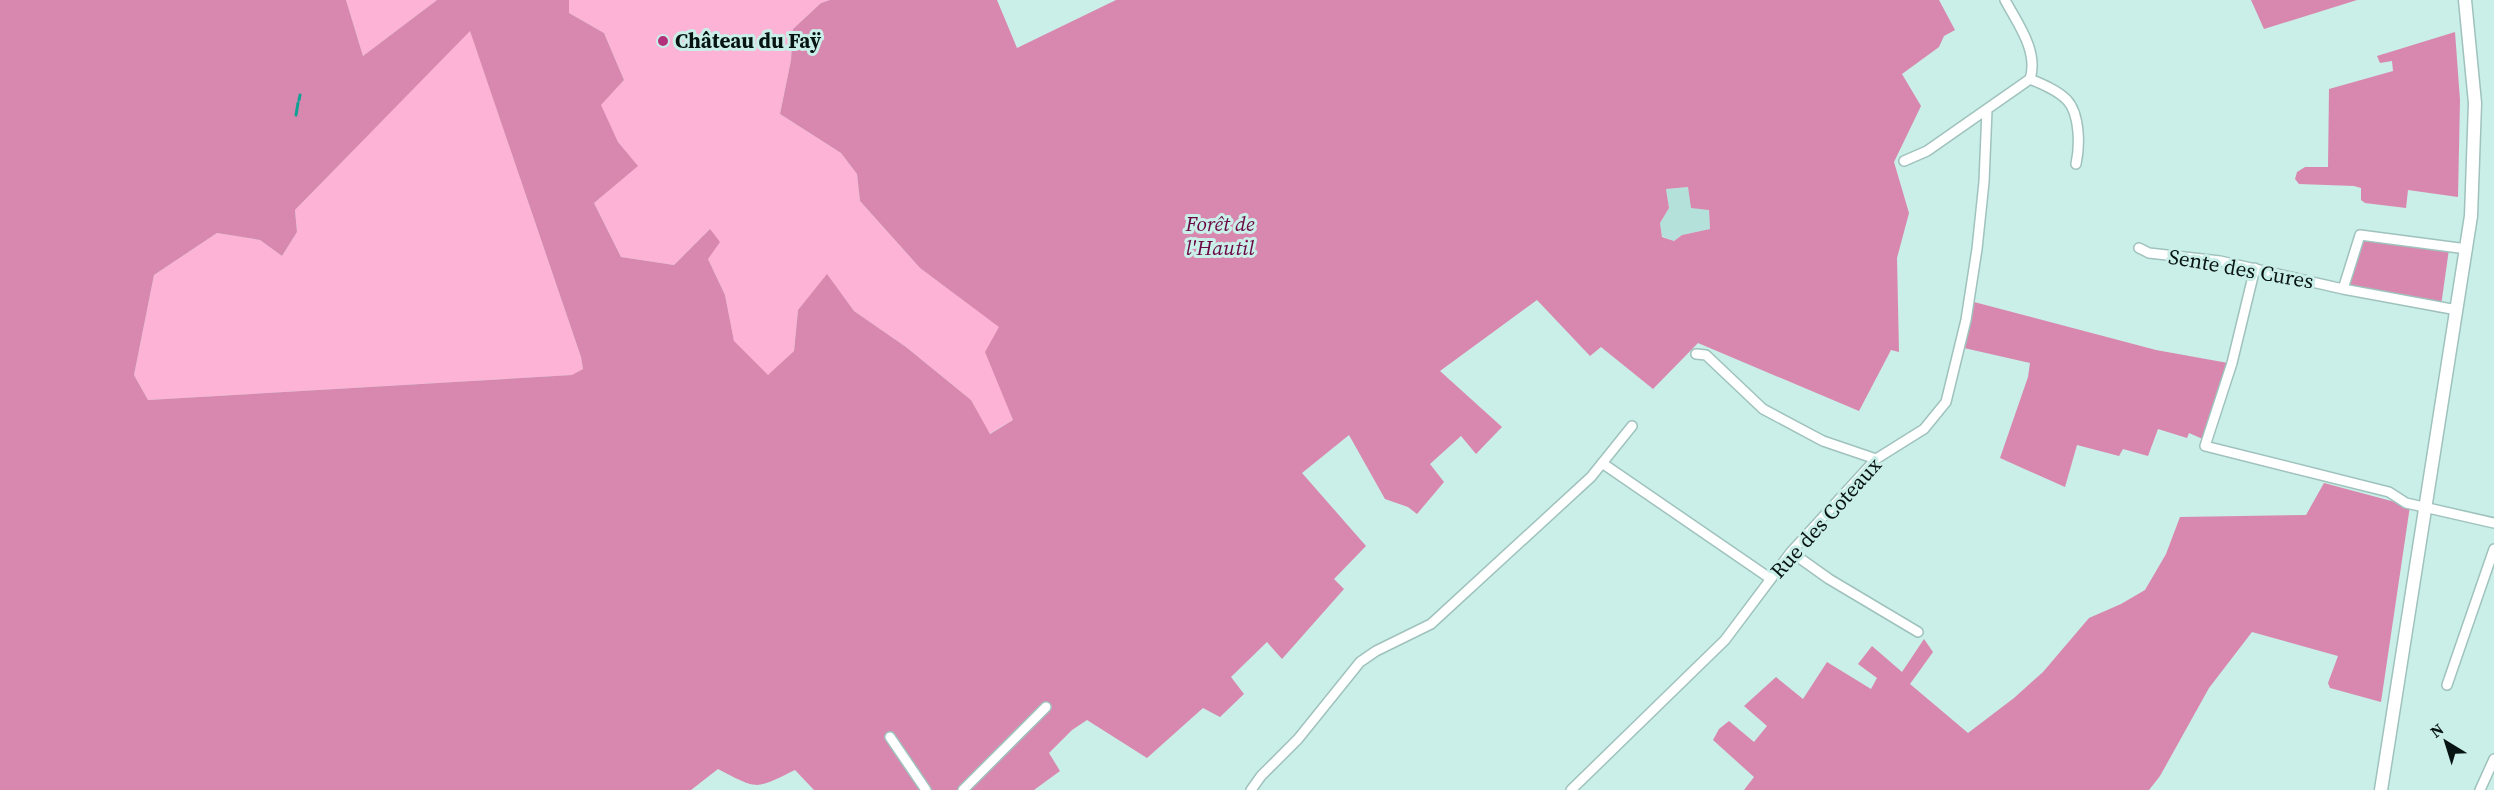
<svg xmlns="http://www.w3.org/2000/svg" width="2494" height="790" font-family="'Source Serif 4',serif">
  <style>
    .built { fill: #b4e2db }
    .green { fill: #fdb3d5 }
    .forest { fill: #d888ae; fill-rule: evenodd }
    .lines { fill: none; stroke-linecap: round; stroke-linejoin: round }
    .stream { stroke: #12a095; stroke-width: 3 }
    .minor-casing { stroke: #9fc2bd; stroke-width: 12 }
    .secondary-casing { stroke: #9fc2bd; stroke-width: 15 }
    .minor { stroke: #fff; stroke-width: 9 }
    .secondary { stroke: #fff; stroke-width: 12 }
    .poi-dot { fill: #b3317b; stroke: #caeee8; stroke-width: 2 }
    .labels { text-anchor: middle; stroke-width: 6; stroke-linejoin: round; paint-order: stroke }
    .poi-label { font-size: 21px; font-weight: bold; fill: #071412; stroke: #caeee8; text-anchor: start }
    .park-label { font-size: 21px; font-style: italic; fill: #690643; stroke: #caeee8 }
    .street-label { font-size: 21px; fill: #071412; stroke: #caeee8 }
  </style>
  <rect width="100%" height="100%" fill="#caeee8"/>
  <path class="built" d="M1688,187L1709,209L1710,229L1682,235L1674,241L1662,236L1660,223L1669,208L1666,189Z"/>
  <path class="green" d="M346,0H437L363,56Z
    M569,0H830L821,3L793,29L791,60L780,114L841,153L857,174L860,201L920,268L1000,327L1003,392L1013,420L989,434L971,400L906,347L854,311L827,275L798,310L794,351L768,376L734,342L725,295L708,259L710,229L674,265L621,257L594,203L637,166L618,142L600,105L624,80L604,33L569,13Z
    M470,30L581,357L583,369L573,375L148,400L134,375L154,275L217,233L260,240L282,256L297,232L295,210Z"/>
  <path class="forest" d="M0,0H346L363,56L437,0H569V13L604,33L624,80L601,105L618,142L638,166L594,203L621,257L674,265L710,229L720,242L708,259L725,295L734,341L768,375L794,351L798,310L827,274L854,311L906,347L971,400L990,434L1013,420L985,352L999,327L920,268L860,201L857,174L841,153L780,114L791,60L793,29L821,3L830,0H997L1017,48L1116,0H1939L1955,30L1944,36L1939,47L1902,74L1921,106L1894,162L1909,213L1897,258L1899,352L1891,350L1859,411L1698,343L1653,389L1601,347L1590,356L1537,300L1440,371L1502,427L1476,454L1461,436L1430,464L1444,482L1417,514L1408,507L1385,499L1349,435L1302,473L1366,546L1334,579L1344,589L1282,659L1267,642L1231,677L1244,694L1220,717L1203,708L1147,758L1087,720L1072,730L1049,753L1060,771L1034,790H814L795,770C754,790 759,790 718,769L691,790H0ZM470,31L581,357L583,369L572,375L148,400L134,375L154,275L217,233L260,240L282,256L297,232L295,210ZM1688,187L1691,208L1709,210L1710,229L1682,235L1674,241L1662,237L1660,223L1669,208L1666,189Z
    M2251,0H2357L2264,29Z
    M2455,32L2460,100L2458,197L2408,190L2406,208L2365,203L2361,200V188L2354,186L2299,184L2295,179L2297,172L2305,167H2328L2329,89L2393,71L2392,61L2380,63L2377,56Z
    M2358,232L2449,249L2440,313L2343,289Z
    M1974,302L2156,350L2228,363L2205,440L2189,433L2187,438L2158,429L2148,456L2123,449L2119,456L2077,445L2065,487L2000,458L2028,377L2030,363L1964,348Z
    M2324,483L2410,506L2381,702L2330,688L2328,683L2338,656L2252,632L2209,688L2160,776L2149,790H1744L1754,777L1713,740L1719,729L1729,721L1754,742L1767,726L1744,706L1776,677L1803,699L1827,662L1871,689L1877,678L1858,664L1872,646L1902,672L1924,639L1933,652L1910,684L1968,733L2014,698L2043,672L2089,618L2121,604L2145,590L2166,554L2180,517L2306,515Z"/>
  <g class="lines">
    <path class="stream" d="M299,100L300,95
      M296,115L298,103"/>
    <defs>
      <path id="minor" d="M2005,0C2017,23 2039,51 2030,79
        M2030,79C2042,84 2057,90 2067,100C2080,114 2080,146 2076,164
        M1904,161L1927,151L2030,79
        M2139,248L2149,253L2220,261L2343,289L2360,235L2467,249
        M2255,268L2232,363L2205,446L2389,492L2406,503L2494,523
        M2343,289L2457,310
        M1696,354L1706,355L1763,409L1823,441L1876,459
        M1602,463L1771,579
        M1791,552L1829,579L1918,632
        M2447,685L2494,549
        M890,737L926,790
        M963,790L1046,707
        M1251,790L1261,776L1298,739L1360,662L1376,651L1431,624L1591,477L1632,426
        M1571,790L1725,640L1791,552L1876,459L1924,429L1946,402L1966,320L1977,249L1984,182L1987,110
        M2480,790L2494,759"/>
      <path id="secondary" d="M2381,790L2471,216L2475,103L2465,0"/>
    </defs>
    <use href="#minor" class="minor-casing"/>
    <use href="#secondary" class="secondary-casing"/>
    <use href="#minor" class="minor"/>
    <use href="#secondary" class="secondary"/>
  </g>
  <circle class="poi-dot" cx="663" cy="41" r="6"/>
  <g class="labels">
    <g class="poi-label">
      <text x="675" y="48">Château du Faÿ</text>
    </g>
    <g class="park-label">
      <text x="1220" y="231">Forêt de<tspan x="1220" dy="24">l'Hautil</tspan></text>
    </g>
    <g class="street-label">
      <text transform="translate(2241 269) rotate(10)" y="7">Sente des Cures</text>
      <text transform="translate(1826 518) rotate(-48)" y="7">Rue des Coteaux</text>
    </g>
  </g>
  <g transform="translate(2446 742) rotate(322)" stroke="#caeee8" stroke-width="4.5" paint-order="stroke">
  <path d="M0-4.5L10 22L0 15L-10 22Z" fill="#071412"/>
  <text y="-9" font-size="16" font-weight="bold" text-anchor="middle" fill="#071412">N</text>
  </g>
</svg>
